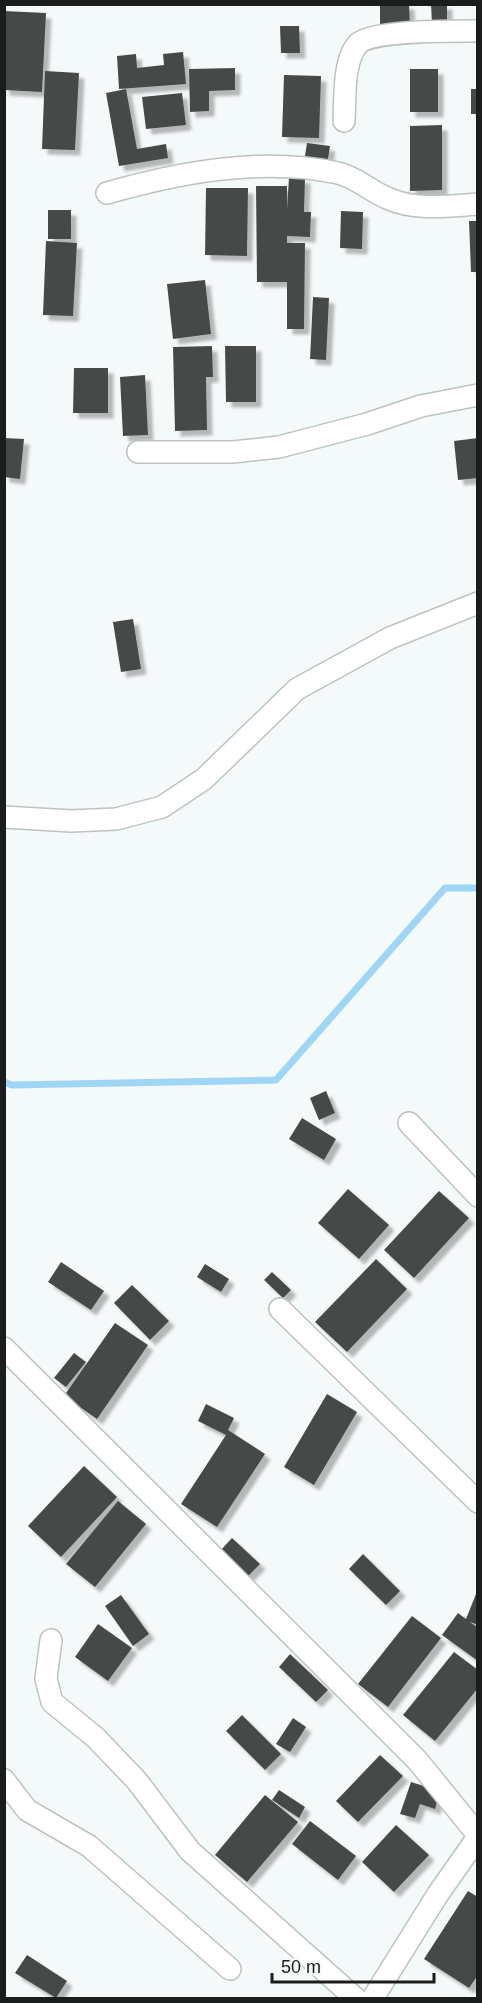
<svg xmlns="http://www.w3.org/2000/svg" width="482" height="2003" font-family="Arial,sans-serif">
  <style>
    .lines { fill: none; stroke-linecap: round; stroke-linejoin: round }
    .stream { stroke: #9fd5f5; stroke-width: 7 }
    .building { fill: #464a49; filter: url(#shadow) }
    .minor-casing { stroke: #bdc2c2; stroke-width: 24 }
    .minor { stroke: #fff; stroke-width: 21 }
  </style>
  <defs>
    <filter id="shadow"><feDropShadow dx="5.5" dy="5.5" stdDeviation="1.5" flood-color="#0004"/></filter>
  </defs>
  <rect width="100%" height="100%" fill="#f4f9f9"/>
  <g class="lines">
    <path class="stream" d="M4,1082L12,1085L276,1080L445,888H478"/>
  </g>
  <path class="building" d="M380,4H409L410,27L380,28Z
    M431,4H447V24H432Z
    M4,11L46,13L42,92L4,90Z
    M280,26H299L300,53H281Z
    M183,52L186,84L119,89L117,56L136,54L137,68L164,65L163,54Z
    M235,68V90L209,91V111L190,112L189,69Z
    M410,69H438V112H410Z
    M45,71L79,73L75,150L42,149Z
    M284,75L321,76L319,138L282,137Z
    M126,89L137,149L166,144L168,158L119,166L106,93Z
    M471,89H478V114H471Z
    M182,93L186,125L146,129L142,97Z
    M442,125V190L410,191V126Z
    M307,143L330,146L327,165L304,162Z
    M289,177L305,178L304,212H311L310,237L287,236V243H305L304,329H287V282H257L256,186H287V210Z
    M206,188H248L247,256L205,255Z
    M48,210H71V239H48Z
    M341,211L363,212L362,249L340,248Z
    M469,221H478V272H471Z
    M46,241L77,243L73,316L43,315Z
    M205,280L211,334L173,339L167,284Z
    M313,297L329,298L326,360L310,359Z
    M212,346L213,377H206L207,430L175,431L173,347Z
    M225,346H256V402H226Z
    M74,368H108V413H73Z
    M145,375L148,435L123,436L120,377Z
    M4,438L24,439L20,479L4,477Z
    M478,438V478L458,480L454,441Z
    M133,619L141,669L121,672L113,622Z
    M326,1091L335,1113L319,1120L310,1098Z
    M302,1118L336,1139L324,1160L289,1139Z
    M348,1189L389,1225L359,1259L318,1223Z
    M439,1191L469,1218L414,1278L384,1250Z
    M376,1259L407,1289L347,1352L315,1322Z
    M61,1262L104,1291L91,1310L48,1282Z
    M205,1264L229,1279L221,1292L197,1277Z
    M272,1272L291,1290L283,1298L264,1280Z
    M132,1285L169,1321L150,1340L114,1303Z
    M115,1323L148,1345L97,1419L64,1396Z
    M74,1353L86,1362L66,1387L54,1378Z
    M327,1394L357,1412L314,1485L284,1467Z
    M206,1404L234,1418L228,1430L265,1454L217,1527L181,1504L226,1435L198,1421Z
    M84,1466L117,1497L61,1557L28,1526Z
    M118,1501L146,1524L95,1587L66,1564Z
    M232,1538L260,1564L248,1576L220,1551Z
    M363,1554L400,1591L386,1605L349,1569Z
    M478,1589V1625L470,1622L478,1628V1661L442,1635L458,1613L466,1619Z
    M121,1595L149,1634L133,1646L105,1606Z
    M412,1616L441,1638L388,1707L358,1684Z
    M98,1624L132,1648L108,1681L75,1657Z
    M454,1652L478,1670V1688L435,1741L403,1715Z
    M290,1654L328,1690L316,1702L279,1667Z
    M242,1715L281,1754L265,1770L226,1731Z
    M293,1718L306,1727L290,1752L276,1744Z
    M380,1755L403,1776L358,1822L336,1801Z
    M411,1782L440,1791L435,1809L420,1804L415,1818L400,1814Z
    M279,1790L305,1807L299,1818L272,1800Z
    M265,1795L298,1822L247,1882L215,1855Z
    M310,1821L356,1856L338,1880L292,1844Z
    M396,1825L429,1855L394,1892L362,1862Z
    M468,1891L478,1897V1975L469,1988L424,1959Z
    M27,1955L67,1981L56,1998L15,1973Z"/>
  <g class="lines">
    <defs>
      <path id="minor" d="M344,121C345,101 343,59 358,44C371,30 456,31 478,31
        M107,193C181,172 261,157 338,173C356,177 370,191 387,198C415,211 448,206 478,204
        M138,452H233L279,447L367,424L421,406L478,395
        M4,817L71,821L116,819L162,807L204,779L297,689L390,638L478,603
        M409,1123L478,1196
        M280,1309L478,1502
        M4,1348L417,1760L478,1835
        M51,1640L46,1679L52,1702L96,1738L137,1781L190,1851L355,1998
        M4,1780L27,1810L89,1846L230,1969
        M373,1998L438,1894L478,1837"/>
    </defs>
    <use href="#minor" class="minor-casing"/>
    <use href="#minor" class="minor"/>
  </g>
  <rect width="482" height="2003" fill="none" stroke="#1b1d1d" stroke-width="12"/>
  <path d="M272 1973v9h162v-9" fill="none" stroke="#1b1d1d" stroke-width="3"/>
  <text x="281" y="1973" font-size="18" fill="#1b1d1d" stroke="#f4f9f9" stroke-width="4.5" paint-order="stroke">50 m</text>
</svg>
